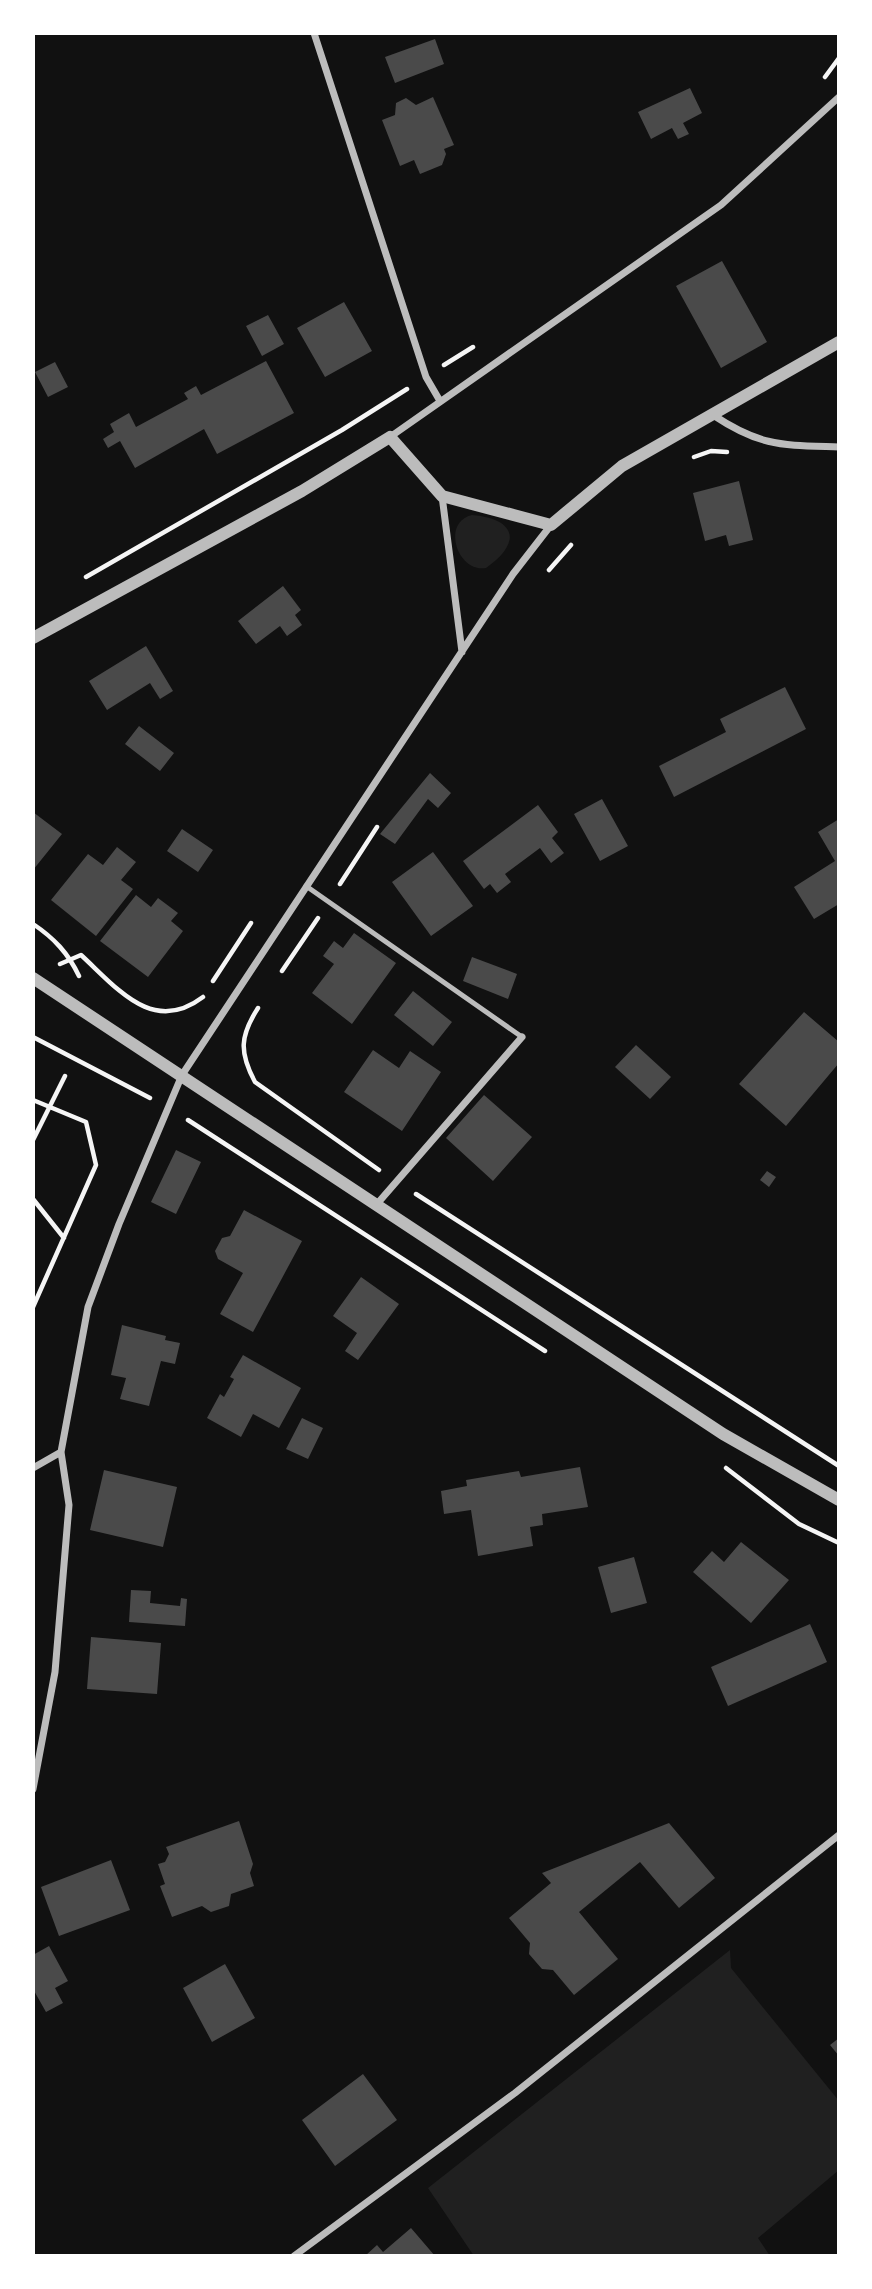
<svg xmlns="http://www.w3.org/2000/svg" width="872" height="2289" font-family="'Golos Text',sans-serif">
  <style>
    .green { fill: #202020 }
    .building { fill: #4a4a4a }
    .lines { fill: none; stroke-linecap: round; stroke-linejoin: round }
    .path { stroke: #f5f5f5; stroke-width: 4.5 }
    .service { stroke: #bcbcbc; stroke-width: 5 }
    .minor { stroke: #bcbcbc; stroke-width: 7 }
    .tertiary { stroke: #bcbcbc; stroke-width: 12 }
  </style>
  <rect width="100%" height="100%" fill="#111"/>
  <path class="green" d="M472,515C517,519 522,543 486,568C457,573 441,522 472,515Z
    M730,1950L731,1968L839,2101V2170L758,2238L770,2256H474L428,2188Z"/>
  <path class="building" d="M435,39L444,64L395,83L385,57Z
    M690,88L702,113L683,123L689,134L678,139L672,128L651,139L638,112Z
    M433,97L454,145L444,149L446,154L442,165L420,174L414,160L400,166L382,120L395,115L396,103L406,98L416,105Z
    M722,261L767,342L721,368L676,286Z
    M344,302L372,351L325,377L297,328Z
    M268,315L284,344L262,356L246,326Z
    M266,361L294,413L217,454L204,429L135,468L120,441L108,448L103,439L114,432L110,424L129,413L136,427L188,399L184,393L196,386L201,395Z
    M55,362L68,387L48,397L35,372Z
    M739,481L753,540L729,546L726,535L705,541L693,493Z
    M283,586L301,610L295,615L302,625L287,636L280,626L256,644L238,621Z
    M146,646L173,691L160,699L150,683L107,710L89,681Z
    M785,687L806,729L674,797L659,766L726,732L720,719Z
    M139,726L174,753L160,771L125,744Z
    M430,773L451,793L438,808L428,799L395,844L380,834Z
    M602,799L628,846L600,861L574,814Z
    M538,805L558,832L552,838L564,853L551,863L540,848L505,874L511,882L497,893L490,884L484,889L463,861Z
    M33,812L62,834L33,870Z
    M839,819V904L814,919L794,887L835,861L818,832Z
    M182,829L213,850L198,872L167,851Z
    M117,847L136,862L121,880L133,889L96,936L51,900L88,854L103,865Z
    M433,852L473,906L431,936L392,882Z
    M136,895L151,907L158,898L178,913L171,921L183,931L148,977L100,941Z
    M354,933L396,963L352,1024L312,993L334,964L323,956L334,941L343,948Z
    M472,957L517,974L508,999L463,981Z
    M413,991L452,1022L433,1046L394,1015Z
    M804,1012L839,1042V1063L786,1126L739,1084Z
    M636,1045L671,1077L650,1099L615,1067Z
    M373,1050L399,1068L410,1051L441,1072L402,1131L344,1092Z
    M484,1095L532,1137L493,1181L446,1138Z
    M176,1150L201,1162L176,1214L151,1202Z
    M767,1171L776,1177L769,1187L760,1180Z
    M244,1210L302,1241L253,1332L220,1314L243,1273L218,1259L215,1251L222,1238L230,1236Z
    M361,1277L399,1304L358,1360L345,1351L357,1333L333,1316Z
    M122,1325L166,1336L165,1340L180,1343L175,1364L161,1361L149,1406L120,1399L126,1378L111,1375Z
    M243,1355L301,1388L279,1428L253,1414L241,1437L207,1418L220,1394L224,1397L234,1379L230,1377Z
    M302,1418L323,1428L308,1459L286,1449Z
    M580,1467L588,1507L542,1514L543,1525L530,1527L533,1546L478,1556L471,1510L444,1514L441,1491L467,1486L466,1480L519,1471L521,1477Z
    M104,1470L177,1487L163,1547L90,1530Z
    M741,1542L789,1580L751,1623L693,1572L712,1551L724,1562Z
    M634,1557L647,1603L611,1613L598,1567Z
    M131,1590L151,1591L150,1603L180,1606L181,1598L187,1599L185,1626L129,1622Z
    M810,1624L827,1662L728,1706L711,1667Z
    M91,1637L161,1643L157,1694L87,1689Z
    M239,1821L253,1864L250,1873L254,1886L231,1894L229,1906L211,1912L202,1906L172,1917L160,1886L165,1884L158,1864L165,1862L169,1854L166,1847Z
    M669,1823L715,1878L679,1908L640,1862L579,1912L618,1959L574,1995L553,1970L542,1969L529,1954L530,1943L509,1918L551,1883L542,1873Z
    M111,1860L130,1910L59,1936L41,1887Z
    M49,1946L68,1981L55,1988L63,2003L46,2012L33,1989V1955Z
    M225,1964L255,2018L212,2042L183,1988Z
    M839,2038V2056L830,2045Z
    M363,2074L397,2120L335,2166L302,2120Z
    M411,2228L435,2256H365L377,2245L383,2252Z"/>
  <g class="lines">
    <path class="path" d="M825,77L839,58
      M444,365L473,347
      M694,457L711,451L727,452
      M549,570L571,545
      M86,577L342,430L407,389
      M340,884L377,827
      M33,924C54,938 68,953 79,976
      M60,964L81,955C118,989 153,1035 203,997
      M282,971L318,918
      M213,981L251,923
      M258,1008C240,1036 239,1052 255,1082L379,1170
      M33,1037L150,1098
      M33,1100L86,1122L96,1165L33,1307
      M188,1120L545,1351
      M33,1140L65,1076
      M416,1194L839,1466
      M33,1199L64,1238
      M726,1468L799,1524L839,1543"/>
    <path class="service" d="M306,886L522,1037"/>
    <path class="minor" d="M314,33L426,377L440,401
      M713,415C761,447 782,445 839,447
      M390,437L721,205L839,97
      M442,496L462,652
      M377,1204L522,1037
      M33,1468L61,1452
      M33,1789L55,1672L69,1505L61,1452L88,1307L119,1224L182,1075L513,574L551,525
      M294,2256L515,2093L839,1835"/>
    <path class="tertiary" d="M33,638L302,491L390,437L442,496L551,525L622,466L839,342
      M33,978L723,1434L839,1500"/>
  </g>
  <rect width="872" height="2289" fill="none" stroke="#ffffff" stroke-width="70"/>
</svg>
